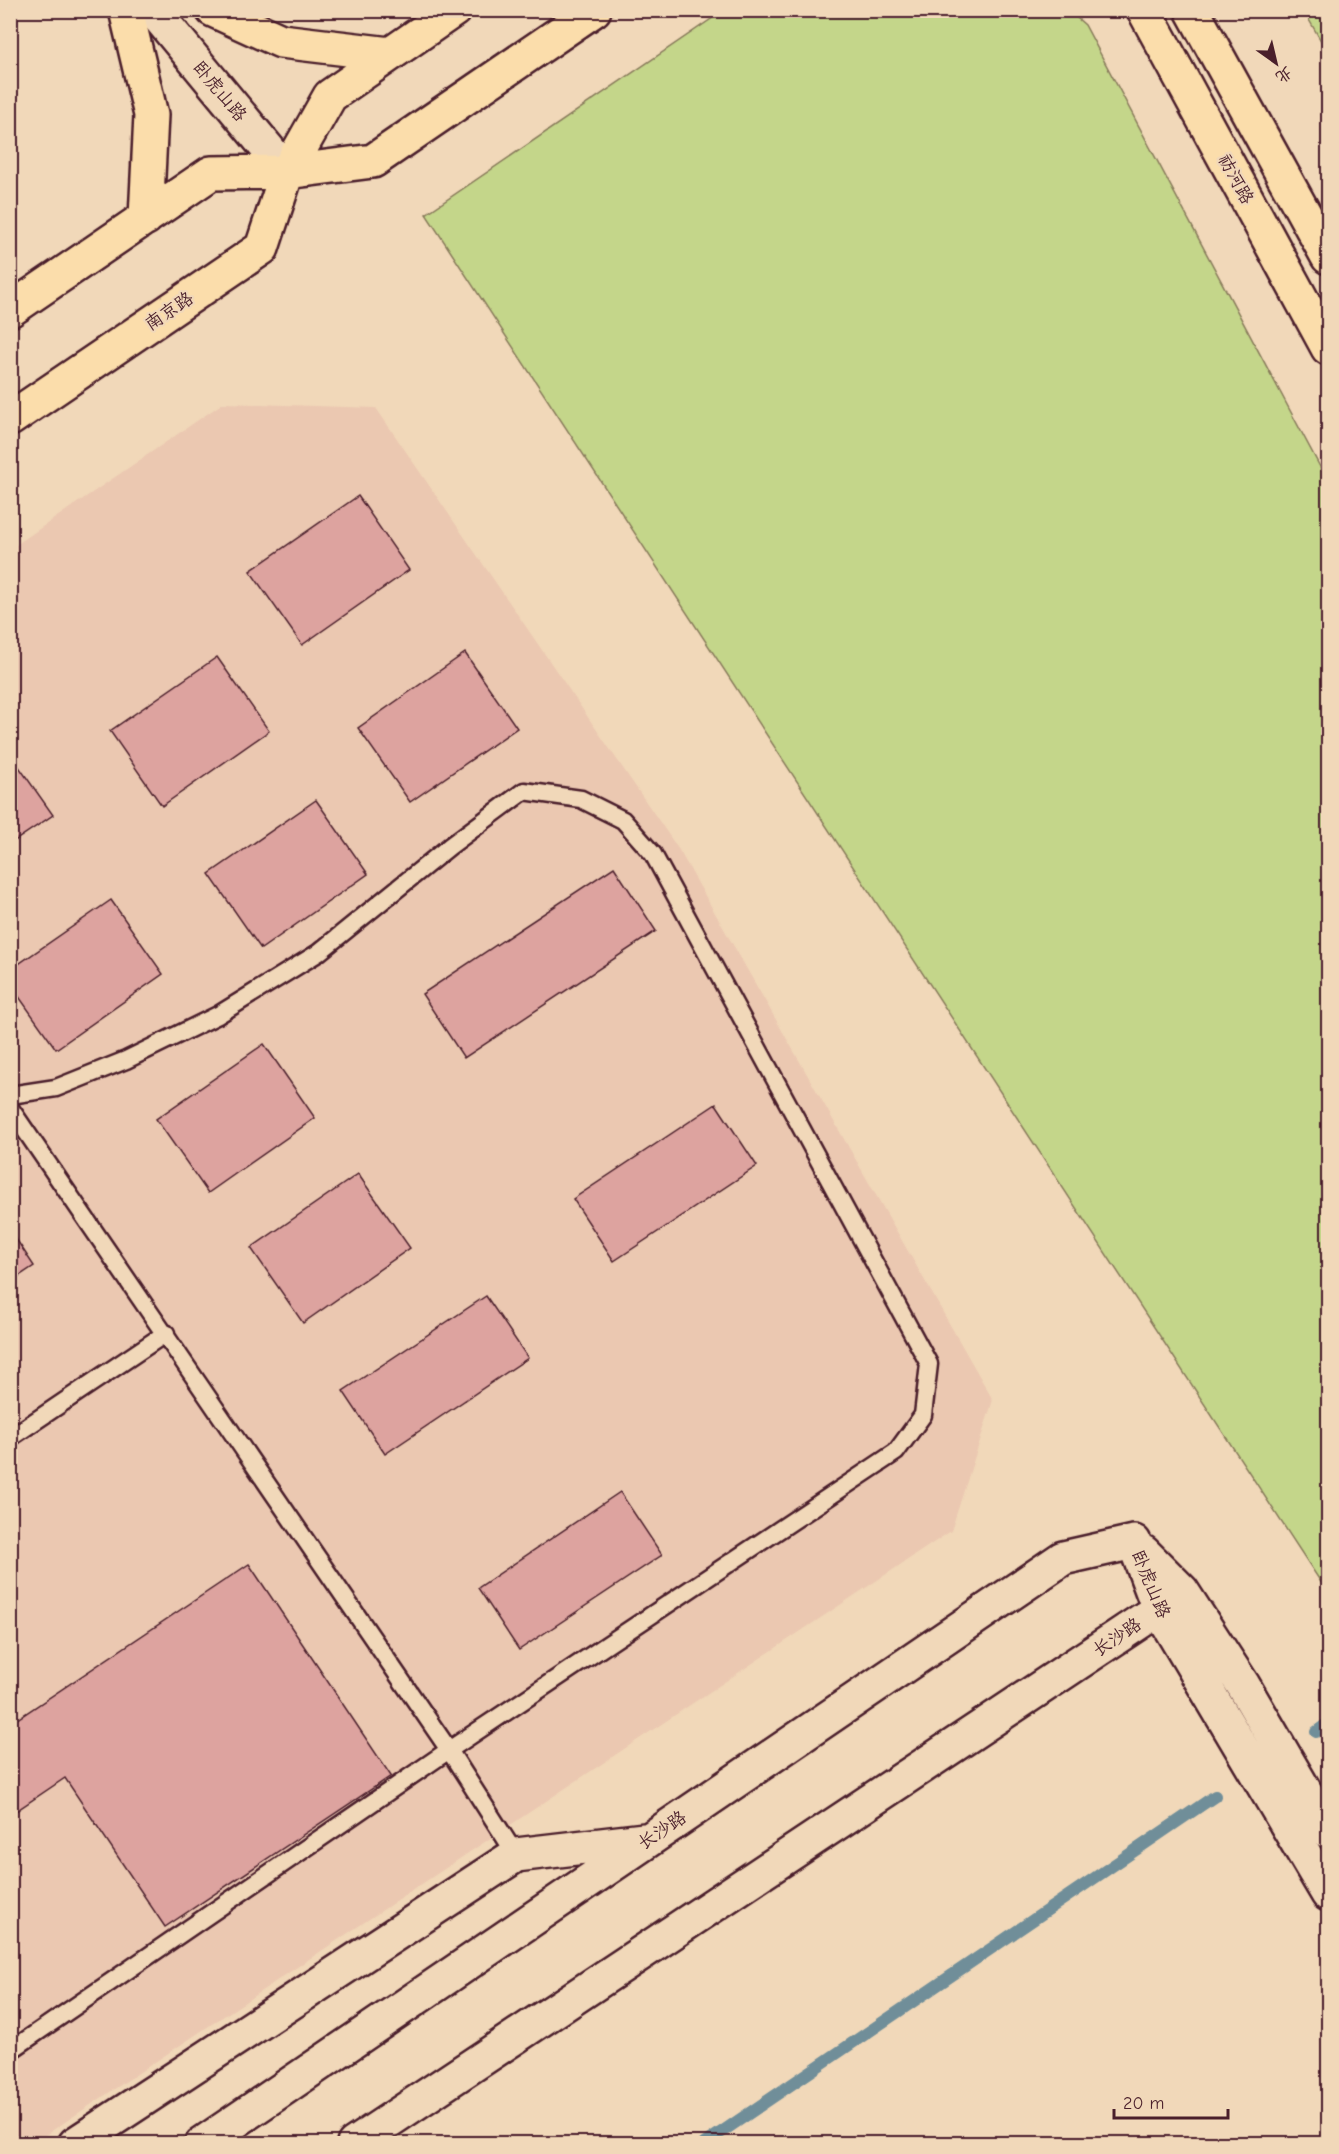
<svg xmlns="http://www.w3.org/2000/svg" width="1339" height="2154" font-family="'Comic Neue','LXGW WenKai TC',sans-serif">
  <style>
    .built { fill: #ebc8b1 }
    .green { fill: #c4d68a; stroke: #877a5a; stroke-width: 1.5 }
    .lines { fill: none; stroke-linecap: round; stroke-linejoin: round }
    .stream { stroke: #6f8e99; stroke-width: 12 }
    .building { fill: #dda39f; stroke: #4a1f2b; stroke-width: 1.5 }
    .lane-casing { stroke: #4a1f2b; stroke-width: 21 }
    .secondary-casing { stroke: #4a1f2b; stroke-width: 38 }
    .primary-casing { stroke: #4a1f2b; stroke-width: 38 }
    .lane { stroke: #f1d8b9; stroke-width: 16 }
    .secondary { stroke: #f1d8b9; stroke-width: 33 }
    .primary { stroke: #fbddab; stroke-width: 33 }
    .labels { text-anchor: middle; stroke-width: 4.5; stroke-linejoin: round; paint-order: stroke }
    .street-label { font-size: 18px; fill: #4a1f2b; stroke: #f1d8b9 }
  </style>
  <rect width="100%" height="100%" fill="#f1d8b9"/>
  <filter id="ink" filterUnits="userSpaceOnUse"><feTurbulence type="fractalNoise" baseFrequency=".0167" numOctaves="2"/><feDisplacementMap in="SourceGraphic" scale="12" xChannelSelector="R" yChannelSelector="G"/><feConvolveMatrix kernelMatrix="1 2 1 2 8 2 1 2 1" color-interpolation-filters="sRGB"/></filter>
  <g filter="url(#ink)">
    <path class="built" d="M223,403L376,408L679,850L993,1400L951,1531L32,2144L10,2143V549Z"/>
    <path class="green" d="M1068,10L1085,25L1328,482V1584L1324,1587L426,214L723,11Z
      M1304,11H1328V53Z"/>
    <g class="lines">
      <path class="stream" d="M1316,1732L1328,1723
        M704,2144L1215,1796"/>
    </g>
    <path class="building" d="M358,496L409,570L302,645L250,571Z
      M465,653L517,728L410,802L358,728Z
      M217,657L269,731L162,806L110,731Z
      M10,754L53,815L10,844Z
      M316,800L368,874L261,949L209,874Z
      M614,867L656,931L464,1058L422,994Z
      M111,900L163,974L56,1049L10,984V970Z
      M264,1044L315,1118L208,1193L156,1119Z
      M716,1104L757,1166L614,1261L573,1199Z
      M358,1174L410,1248L303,1323L251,1248Z
      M10,1230L34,1266L10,1282Z
      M486,1296L528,1358L385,1454L343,1391Z
      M620,1492L662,1555L519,1650L478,1588Z
      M249,1564L391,1776L165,1927L65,1778L10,1815V1724Z"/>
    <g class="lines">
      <defs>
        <path id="lane" d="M10,1095L56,1088L126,1060L218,1015L318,953L450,846L524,791L581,799L623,820L653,854L929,1364L923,1415L896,1452L449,1750L10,2051
          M10,1108L449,1750L516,1855
          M10,1438L166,1333"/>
        <path id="secondary" d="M153,10L287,172
          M1134,1542L1159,1609L1328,1894
          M1143,1552L1182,1591L1243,1685L1328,1831
          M75,2144L516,1855L644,1840
          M202,2144L1063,1558L1134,1542
          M354,2144L1159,1609"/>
        <path id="primary" d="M126,10L151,115L146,218
          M213,10L281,41L390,54
          M1144,10L1328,348
          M1192,10L1328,257
          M10,310L211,173L287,172L373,161L594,10
          M10,419L262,248L287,172L330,96L454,10"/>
      </defs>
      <use href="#lane" class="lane-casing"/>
      <use href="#secondary" class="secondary-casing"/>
      <use href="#primary" class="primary-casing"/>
      <use href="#lane" class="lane"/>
      <use href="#secondary" class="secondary"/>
      <use href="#primary" class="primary"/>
    </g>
  </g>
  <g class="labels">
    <g class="street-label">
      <text transform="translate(220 91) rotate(50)" y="6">卧虎山路</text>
      <text transform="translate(1236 179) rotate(61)" y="6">祊河路</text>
      <text transform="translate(169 311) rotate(-34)" y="6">南京路</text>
      <text transform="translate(1151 1584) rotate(67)" y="6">卧虎山路</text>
      <text transform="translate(1117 1637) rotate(-34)" y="6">长沙路</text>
      <text transform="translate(662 1830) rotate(-34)" y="6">长沙路</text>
    </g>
  </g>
  <rect width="1339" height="2154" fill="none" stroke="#f1d8b9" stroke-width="36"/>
  <rect x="18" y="18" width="1303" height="2118" fill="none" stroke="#4a1f2b" stroke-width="2" filter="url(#ink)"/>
  <g transform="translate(1276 63) rotate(146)" stroke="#f1d8b9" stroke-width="4.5" paint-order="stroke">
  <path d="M0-4.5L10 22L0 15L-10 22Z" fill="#4a1f2b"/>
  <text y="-9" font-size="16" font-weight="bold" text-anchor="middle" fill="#4a1f2b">北</text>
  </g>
  <path d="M1114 2109v9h114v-9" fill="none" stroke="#4a1f2b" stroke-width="3"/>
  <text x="1123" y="2109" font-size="18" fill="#4a1f2b" stroke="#f1d8b9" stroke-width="4.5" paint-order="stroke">20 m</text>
</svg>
